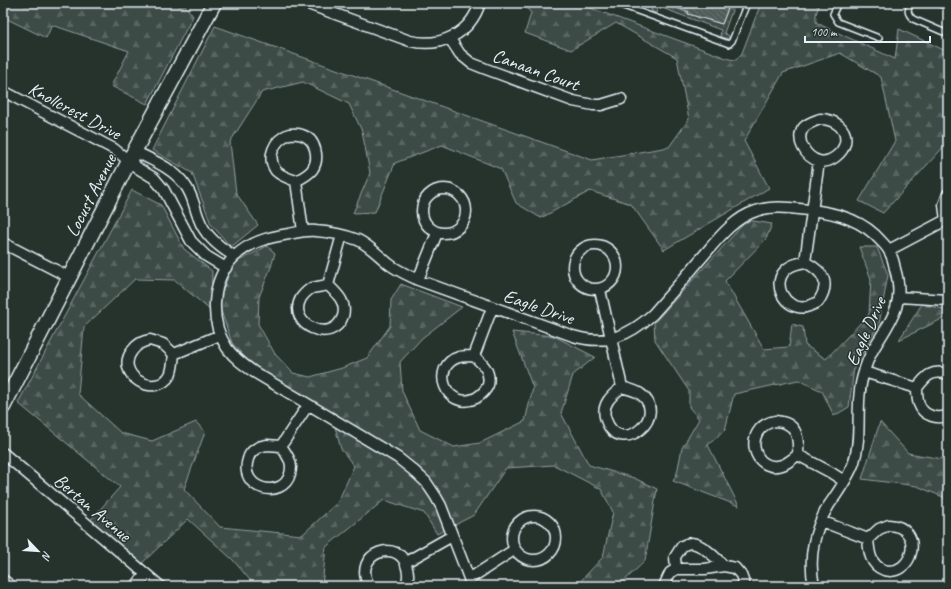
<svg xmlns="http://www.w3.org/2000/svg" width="951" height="589" font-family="Caveat,sans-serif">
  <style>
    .green { fill: url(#green-dots); stroke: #939ea0 }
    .forest { fill: url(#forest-firs); stroke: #939ea0 }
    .building { fill: url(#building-back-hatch); stroke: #e8f1f8 }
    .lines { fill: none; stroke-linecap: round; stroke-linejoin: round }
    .lane-casing { stroke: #e8f1f8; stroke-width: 8 }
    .street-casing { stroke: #e8f1f8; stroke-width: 13 }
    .secondary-casing { stroke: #e8f1f8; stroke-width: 17 }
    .lane { stroke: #26332d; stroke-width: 5 }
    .street { stroke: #26332d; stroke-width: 10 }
    .secondary { stroke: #26332d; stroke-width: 14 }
    .labels { text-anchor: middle; stroke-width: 3; stroke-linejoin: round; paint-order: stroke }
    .street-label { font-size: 19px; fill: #e8f1f8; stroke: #26332d }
  </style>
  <defs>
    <pattern id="green-dots" width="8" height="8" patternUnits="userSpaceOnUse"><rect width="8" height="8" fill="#3e4b47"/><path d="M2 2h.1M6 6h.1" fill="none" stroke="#5a6562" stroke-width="1.8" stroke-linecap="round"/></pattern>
    <pattern id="forest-firs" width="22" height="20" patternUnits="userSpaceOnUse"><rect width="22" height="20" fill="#3e4b47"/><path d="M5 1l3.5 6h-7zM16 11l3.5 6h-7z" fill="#5a6562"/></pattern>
    <pattern id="building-back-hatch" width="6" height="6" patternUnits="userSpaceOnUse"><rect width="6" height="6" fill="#505c59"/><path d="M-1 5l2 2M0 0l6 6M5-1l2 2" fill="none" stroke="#697472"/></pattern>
  </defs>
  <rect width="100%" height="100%" fill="#26332d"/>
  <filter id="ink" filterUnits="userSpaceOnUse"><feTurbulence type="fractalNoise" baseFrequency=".025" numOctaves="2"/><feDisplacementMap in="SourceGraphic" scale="8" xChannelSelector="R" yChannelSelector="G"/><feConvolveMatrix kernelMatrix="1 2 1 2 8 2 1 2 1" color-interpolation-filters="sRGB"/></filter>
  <g filter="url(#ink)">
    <path class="green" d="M647,3H660L656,13L651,11L652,5Z
      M664,3H668V5L700,18L701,17L722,24L728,8L729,9L731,4L734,5L724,33L729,36V38L727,39L720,37L721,30L662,8Z"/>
    <path class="forest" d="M3,3H183L193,16L147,104L111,86L129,51L52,25L46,38L3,17Z
      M523,3H577L729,59L736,60L742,53L761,3H820L816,14V22L823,26L895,59L899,29L948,52V142L883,213L859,201L895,141L881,77L840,53L783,73L744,141L769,188L664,250L631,204L590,191L541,218L516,203L501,169L442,145L395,163L375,212L353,213L370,173L362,131L349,104L303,82L262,92L230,142L236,193L258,225L231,247L211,224L192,173L152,150L215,26L592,160L669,147L689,119L677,58L616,23L571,50L525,33L531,13Z
      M132,190L161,205L184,249L212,271L211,311L175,280L135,279L84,327L78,394L121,433L152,441L196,422L205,432L184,489L220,527L302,535L338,502L354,466L341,449L331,412L250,363L232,343L218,302L233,264L267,246L275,253L271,267L259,297L258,324L275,354L293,373L310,377L342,368L367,358L390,326L391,300L401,284L462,307L422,338L400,362L402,391L420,430L454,447L480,443L525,421L533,388L512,332L554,336L595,357L573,375L561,413L589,465L634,478L657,489L645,561L619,586H576L603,557L613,512L601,489L554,465L506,468L474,515L437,534L424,513L384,500L326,547L322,586H255L233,560L188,519L137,568L86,525L120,487L18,403Z
      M747,220L772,224L766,239L725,281L764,349L789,347L792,324L803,327L805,345L826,359L869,314L871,279L859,247H877L888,275L879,324L854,368L849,407L834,416L822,391L798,380L734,394L725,430L708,445L739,506L673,481L677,473L682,448L699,419L689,407V391L655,340L654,323Z
      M922,304L948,310V320L944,318L899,340Z
      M880,422L908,453L948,460V505L943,497L917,486L862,479Z
      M948,559V584L942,562Z"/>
    <path class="building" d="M666,3H730L722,24L688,14L689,12Z"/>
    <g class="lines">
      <defs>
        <path id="lane" d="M615,3L729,44L732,41L747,3
          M838,3L833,14L838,22L879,38
          M911,3C907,11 907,13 913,19L948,34
          M938,3L948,7"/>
        <path id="street" d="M305,3L410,41C441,48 470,34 480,3
          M450,39L460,54L471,63L486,69L573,101L593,105H601L621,99
          M3,91L114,149L139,169L154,178L164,190L191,241L206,256L226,268
          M820,119C834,119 848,128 845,143C843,153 830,164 819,161C806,158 794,139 804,127C808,123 815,121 820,119Z
          M289,134C293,134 298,133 302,135C316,139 320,159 312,170C308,175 302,178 296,181C290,179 281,176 276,171C266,157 274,140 289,134Z
          M134,151C152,160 173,168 185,185C193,195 194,207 199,219C205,236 219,247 234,256
          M296,181L303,231
          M422 211a22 22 0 1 1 44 0a22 22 0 1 1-44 0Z
          M946,220L944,205L948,194
          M3,243L69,277
          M573 267a22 22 0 1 1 44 0a22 22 0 1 1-44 0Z
          M889,250L946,220
          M805,262C824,272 831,283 818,302C814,304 810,306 806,307C785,311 769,282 788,268C793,264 799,263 805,262Z
          M805,262L819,161
          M418,280L437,233
          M328,285C337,294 347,302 343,316C333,346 286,325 301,298C304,294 308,290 312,288C317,287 323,286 328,285Z
          M328,285L342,235
          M600,290L622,387
          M899,297L948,300
          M150,340L163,344L174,354C173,361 173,369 170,375C155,400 114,374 132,351C137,344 142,341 150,340Z
          M174,354L220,335
          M474,356C483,364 491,371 488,385C486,390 481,395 476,398C446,412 429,366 459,357C464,356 469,356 474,356Z
          M474,356L492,308
          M864,372L917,388
          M948,374C932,369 926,376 917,388C917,393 917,399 919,404C923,416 938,420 948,415
          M622,387C628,389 634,390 639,393C672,415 620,459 606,420C600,405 612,395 622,387Z
          M775,421C797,422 799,437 798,455C793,458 788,463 782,465C753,474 741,428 775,421Z
          M267,445L281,446C284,450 287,455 289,459C292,464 291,470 290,474C283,500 238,490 248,459C250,451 258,446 267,445Z
          M281,446L308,405
          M3,453L160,586
          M798,455L830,472L844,481
          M512 538a22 22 0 1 1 44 0a22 22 0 1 1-44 0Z
          M821,521L868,539
          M889,525C926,527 913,578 884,570C870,565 869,552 868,539L879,529Z
          M406,562L452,536
          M676,569H705L724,566L735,568L741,575L745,586
          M469,579L514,550
          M3,580L11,586
          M136,586L146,574
          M369,586C351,552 401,537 407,568C409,575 409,580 405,586
          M472,586L441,506L436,497L426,482L413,470L398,458L254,372C244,365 234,358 227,348C209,321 211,280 234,257C249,242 269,237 289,234C298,232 307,230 316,231C330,232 345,235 358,240C370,246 379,256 389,264C398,271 408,275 418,280L573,336C605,346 629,336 653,314C668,297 683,280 698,262C715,243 731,219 756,211C772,205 791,208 808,210C835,212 862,219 881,241C884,244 887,247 889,251C892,256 894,263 895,269C899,282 900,295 896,308C891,323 882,334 874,348C870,355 866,364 864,372C854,402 863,433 854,462C849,477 838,492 829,505C814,529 808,558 814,586
          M664,586L670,573L676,569L675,557L682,546C685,545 688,543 691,543C703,544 716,558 724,566"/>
        <path id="secondary" d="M3,407L129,161L214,3"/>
      </defs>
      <use href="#lane" class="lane-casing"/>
      <use href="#street" class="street-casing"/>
      <use href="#secondary" class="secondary-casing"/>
      <use href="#lane" class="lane"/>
      <use href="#street" class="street"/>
      <use href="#secondary" class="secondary"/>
    </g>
  </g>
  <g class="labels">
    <g class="street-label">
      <text transform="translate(536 69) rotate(20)" y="7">Canaan Court</text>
      <text transform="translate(75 110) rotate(28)" y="7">Knollcrest Drive</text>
      <text transform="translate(90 195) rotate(-63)" y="7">Locust Avenue</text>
      <text transform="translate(539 306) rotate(19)" y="7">Eagle Drive</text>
      <text transform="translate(865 331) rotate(-66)" y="7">Eagle Drive</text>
      <text transform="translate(93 507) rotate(40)" y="7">Bertan Avenue</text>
    </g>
  </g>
  <rect width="951" height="589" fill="none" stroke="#26332d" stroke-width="16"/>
  <rect x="8" y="8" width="935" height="573" fill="none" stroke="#e8f1f8" stroke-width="1.5" filter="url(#ink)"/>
  <g transform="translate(38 551) rotate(115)" stroke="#26332d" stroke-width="3" paint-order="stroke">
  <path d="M0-3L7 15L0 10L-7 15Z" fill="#e8f1f8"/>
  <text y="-6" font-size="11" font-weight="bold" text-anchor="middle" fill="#e8f1f8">N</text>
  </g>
  <path d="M805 36v6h125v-6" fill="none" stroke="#e8f1f8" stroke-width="2"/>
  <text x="811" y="36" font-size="12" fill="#e8f1f8" stroke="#26332d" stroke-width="3" paint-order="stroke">100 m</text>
</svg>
